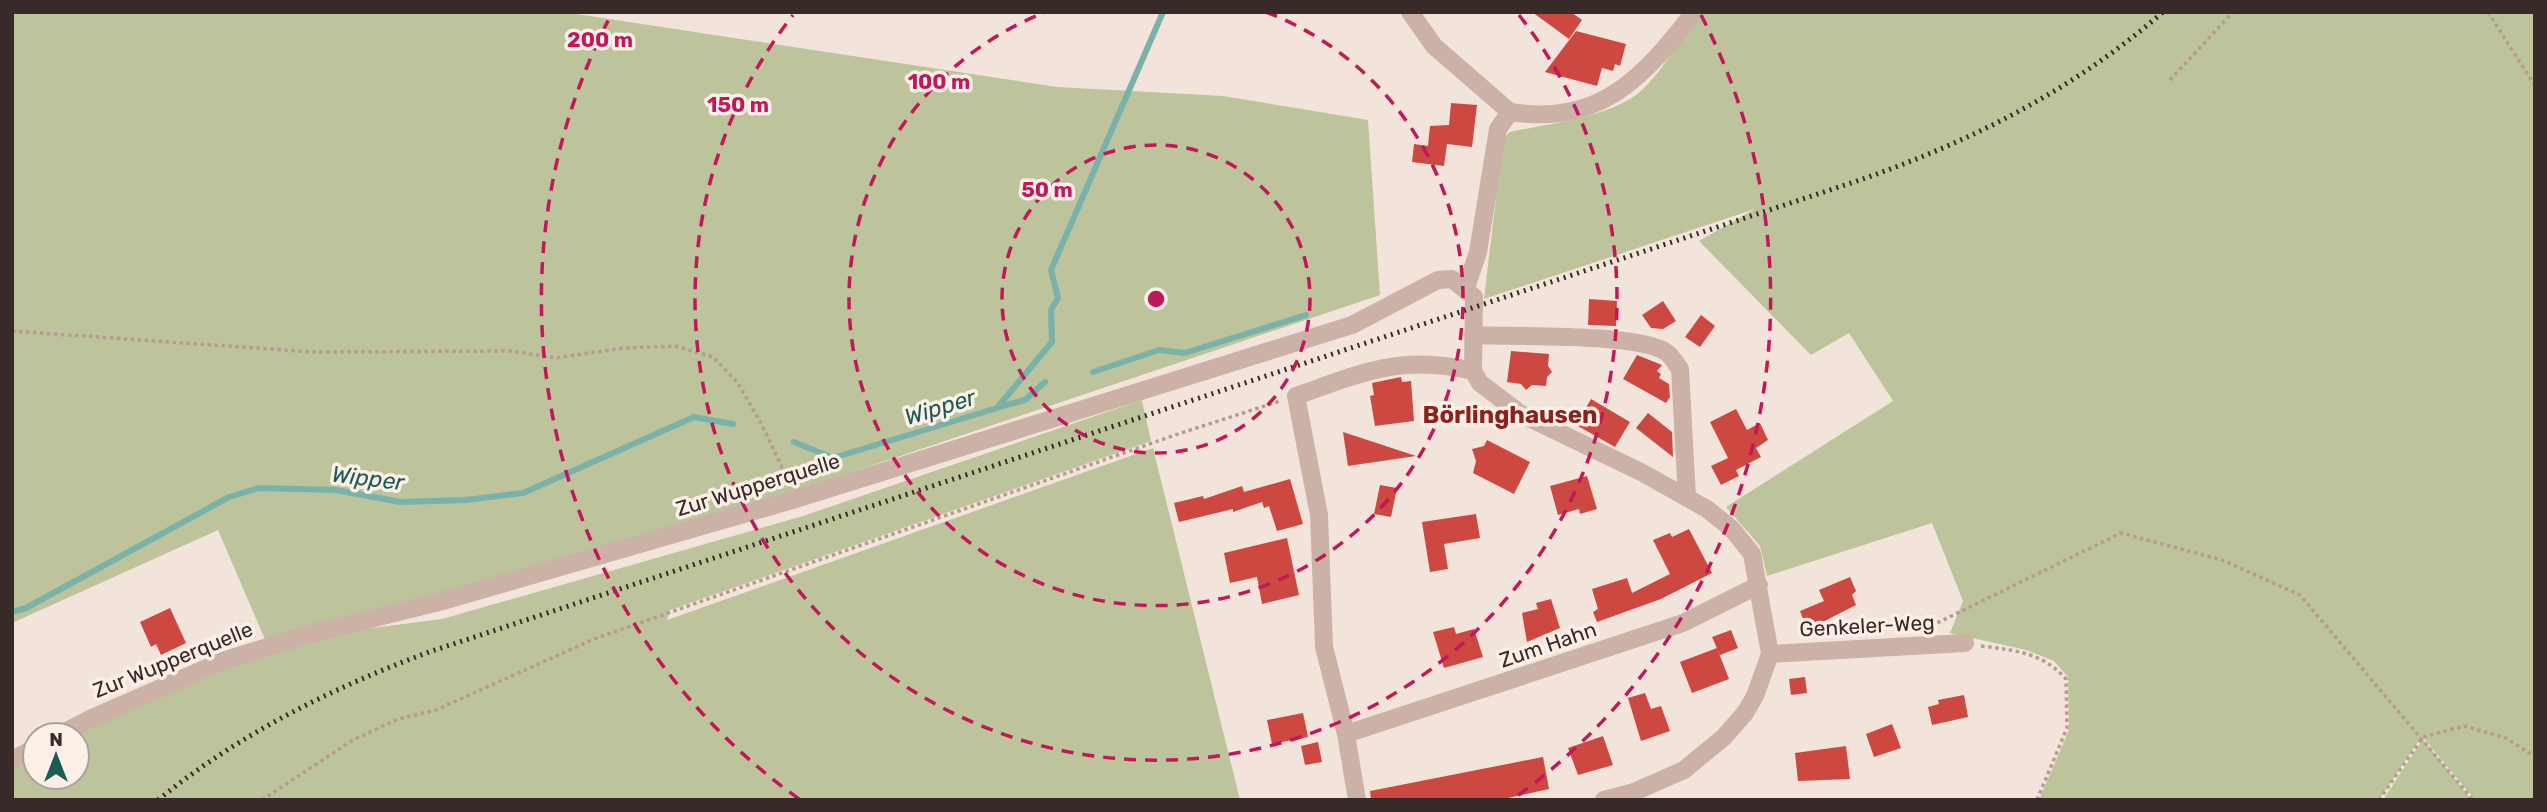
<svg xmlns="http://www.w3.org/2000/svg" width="2547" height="812" font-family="Rubik,sans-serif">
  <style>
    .green { fill: #bdc39a }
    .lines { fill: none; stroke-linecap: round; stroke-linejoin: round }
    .stream { stroke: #79b2aa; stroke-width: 6 }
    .building { fill: #cc4840 }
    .path { stroke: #b89a91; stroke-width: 3.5; stroke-dasharray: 3.5 3.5; stroke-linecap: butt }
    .street { stroke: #ccb1a6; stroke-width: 18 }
    .rail { stroke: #382a28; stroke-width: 5; stroke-dasharray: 2 5; stroke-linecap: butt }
    .ring { fill: none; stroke: #c2185b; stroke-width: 3.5; stroke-dasharray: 12 9 }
    .labels { text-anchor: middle; stroke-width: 7; stroke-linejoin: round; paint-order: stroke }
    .street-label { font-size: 21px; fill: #382a28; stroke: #fbefe8 }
    .water-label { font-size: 23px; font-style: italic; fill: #1b5c54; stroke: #fbefe8 }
    .quarter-label { font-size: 24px; font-weight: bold; fill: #8c221c; stroke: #fbefe8 }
    .centre { fill: #c2185b; stroke: #fbefe8; stroke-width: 3.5 }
    .ring-label { font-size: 21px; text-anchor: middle; font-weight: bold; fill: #c2185b; stroke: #fbefe8; stroke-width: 7; stroke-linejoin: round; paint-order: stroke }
  </style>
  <rect width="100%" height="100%" fill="#f3e4db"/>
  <path class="green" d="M12,12H563L1057,87L1223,96L1368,120L1380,295L781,496L267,644L218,530L12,623Z
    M1699,12H2535V800H2475L2422,736L2379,800H2039L2069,730L2068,677L2054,661L2026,650L1950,633L1963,601L1932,523L1767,576L1760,546L1726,507L1893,401L1849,333L1811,355L1699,241L1755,209L1484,299L1503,139L1510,132C1547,124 1604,118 1636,95C1660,77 1681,37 1699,12Z
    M1142,400L1151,441L670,610L667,620L1153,448L1240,800H12V763L35,750V777H77V735L92,718L310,636L442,619L803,516Z
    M2423,739L2472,800H2383Z"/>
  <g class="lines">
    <path class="stream" d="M1093,372L1159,350L1185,353L1306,315
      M999,407L1025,400L1045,382
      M794,442L833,458L997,408L1052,342L1051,310L1058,298L1051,270L1163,12
      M12,612L26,608L229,497L259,488L336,490L400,502L466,500L523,493L694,417L733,424"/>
  </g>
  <path class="building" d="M1532,12H1571L1582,20L1569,39Z
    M1576,31L1626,44L1620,66L1615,64L1613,71L1602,68L1597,86L1545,72Z
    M1451,103L1477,105L1472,147L1447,144L1444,166L1412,162L1414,144L1428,146L1430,126L1449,125Z
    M1589,299L1617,301L1616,326L1588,325Z
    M1663,301L1676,321L1663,329L1651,328L1642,315Z
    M1701,315L1715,326L1700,347L1685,337Z
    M1511,351L1549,354L1548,366L1552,372L1547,377L1546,386L1532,385L1526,390L1521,384L1507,382Z
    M1637,355L1662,365L1657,371L1661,374L1659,378L1669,384L1670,397L1666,403L1623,379Z
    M1401,377L1402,382L1411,381L1414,421L1375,426L1370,396L1374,395L1372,383Z
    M1591,399L1630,422L1615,447L1576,425Z
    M1736,409L1747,430L1760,423L1768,440L1756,448L1761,457L1736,470L1739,476L1721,485L1711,466L1728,458L1710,422Z
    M1648,413L1672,432L1673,457L1636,428Z
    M1343,432L1416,456L1348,466Z
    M1487,440L1530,462L1514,494L1473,473L1476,461L1472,449L1484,446Z
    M1587,476L1597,509L1580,514L1579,509L1558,515L1550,486Z
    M1290,479L1303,524L1277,531L1269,506L1264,508L1262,502L1233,512V509L1179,522L1174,503L1203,496L1204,499L1242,486L1244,492Z
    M1380,485L1397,488L1391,517L1374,514Z
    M1476,514L1480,538L1444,544L1448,569L1430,572L1422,522Z
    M1689,529L1712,573L1661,599L1597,622L1593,612L1598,609L1592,589L1627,578L1632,593L1670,574L1653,540L1670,533L1672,537Z
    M1287,538L1299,595L1262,604L1257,577L1230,583L1224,553Z
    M1850,577L1856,591L1852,595L1856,605L1807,630L1800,611L1824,601L1819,590Z
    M1551,599L1560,628L1527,642L1522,613L1538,609L1536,603Z
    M170,608L186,643L161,655L156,644L151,647L140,622Z
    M1454,627L1456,634L1474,629L1483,657L1444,668L1433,632Z
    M1731,630L1738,648L1720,655L1712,637Z
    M1717,648L1729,679L1692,693L1680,662Z
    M1805,677L1807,693L1791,695L1789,679Z
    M1645,693L1651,709L1661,706L1670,731L1641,741L1628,698Z
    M1964,695L1968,717L1932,725L1928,707L1939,704L1938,700Z
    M1303,713L1308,737L1272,744L1267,720Z
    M1892,724L1901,748L1874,757L1866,734Z
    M1603,736L1613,765L1578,775L1568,748Z
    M1318,742L1322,762L1305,765L1301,746Z
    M1846,746L1850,779L1798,781L1795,753Z
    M1543,757L1549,789L1499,800H1371L1370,791Z"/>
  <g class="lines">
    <path class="path" d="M2488,12L2535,86
      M2170,80L2233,12
      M12,331L313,352L510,351L556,358L624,348L675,346L713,357L738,383L762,425L789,482
      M1931,626L2121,533L2222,560L2300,595L2473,800
      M1981,646C2015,650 2043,653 2066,679L2067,728L2037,800
      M262,800L353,740L398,719L436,710L594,639L1175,435L1280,401
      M2379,800L2423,737L2464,726L2506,738L2535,757"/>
    <path class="street" d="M1410,12L1434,46L1510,112
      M1510,112C1600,126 1643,78 1694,12
      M1466,288L1478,252L1498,129L1510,112
      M1473,335C1513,337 1637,333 1666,352C1672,356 1676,364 1680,369L1687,498
      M1473,371L1480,383L1521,414L1643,473L1707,509L1732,529L1752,554L1770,654L1755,696L1745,713L1724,737L1684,770L1634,792L1604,800
      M1770,654L1965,643
      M1346,734L1683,623L1759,585
      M59,735L92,718L225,660L310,634L439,602L796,499L1352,325L1438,280L1452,279L1474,297L1473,371
      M12,760L35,748
      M1357,800L1346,734L1324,647L1319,515L1296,396C1362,373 1401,354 1473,371"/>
    <path class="rail" d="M158,800C239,734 332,688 429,652L1848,184C1964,145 2070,93 2163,12"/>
  </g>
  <g class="ring">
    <circle cx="1156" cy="299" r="154"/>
    <path d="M1266 12A307 307 0 1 1 1046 12"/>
    <path d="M1519 15A461 461 0 1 1 793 15"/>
    <path d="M799 799A614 614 0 0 1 611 15M1701 15A614 614 0 0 1 1513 799"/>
  </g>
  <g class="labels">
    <g class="street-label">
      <text transform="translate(758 485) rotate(-17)" y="7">Zur Wupperquelle</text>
      <text transform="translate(1867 626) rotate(-3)" y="7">Genkeler-Weg</text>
      <text transform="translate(1548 645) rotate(-19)" y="7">Zum Hahn</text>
      <text transform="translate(173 660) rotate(-22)" y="7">Zur Wupperquelle</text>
    </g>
    <g class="water-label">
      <text transform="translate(940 407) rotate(-17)" y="8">Wipper</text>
      <text transform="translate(368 478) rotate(7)" y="8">Wipper</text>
    </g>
    <g class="quarter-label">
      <text x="1510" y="423">Börlinghausen</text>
    </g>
  </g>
  <circle cx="1156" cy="299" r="10" class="centre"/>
  <g class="ring-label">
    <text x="600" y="47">200 m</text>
    <text x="939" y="89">100 m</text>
    <text x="738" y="112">150 m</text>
    <text x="1047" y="197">50 m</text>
  </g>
  <rect width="2547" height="812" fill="none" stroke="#382a28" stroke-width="28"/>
  <g transform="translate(56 756)"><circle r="33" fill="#fbefe8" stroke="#ada09b" stroke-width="2"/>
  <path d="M0-5L12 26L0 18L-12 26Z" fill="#1b5c54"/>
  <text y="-10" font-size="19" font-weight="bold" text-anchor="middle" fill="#382a28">N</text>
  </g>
</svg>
